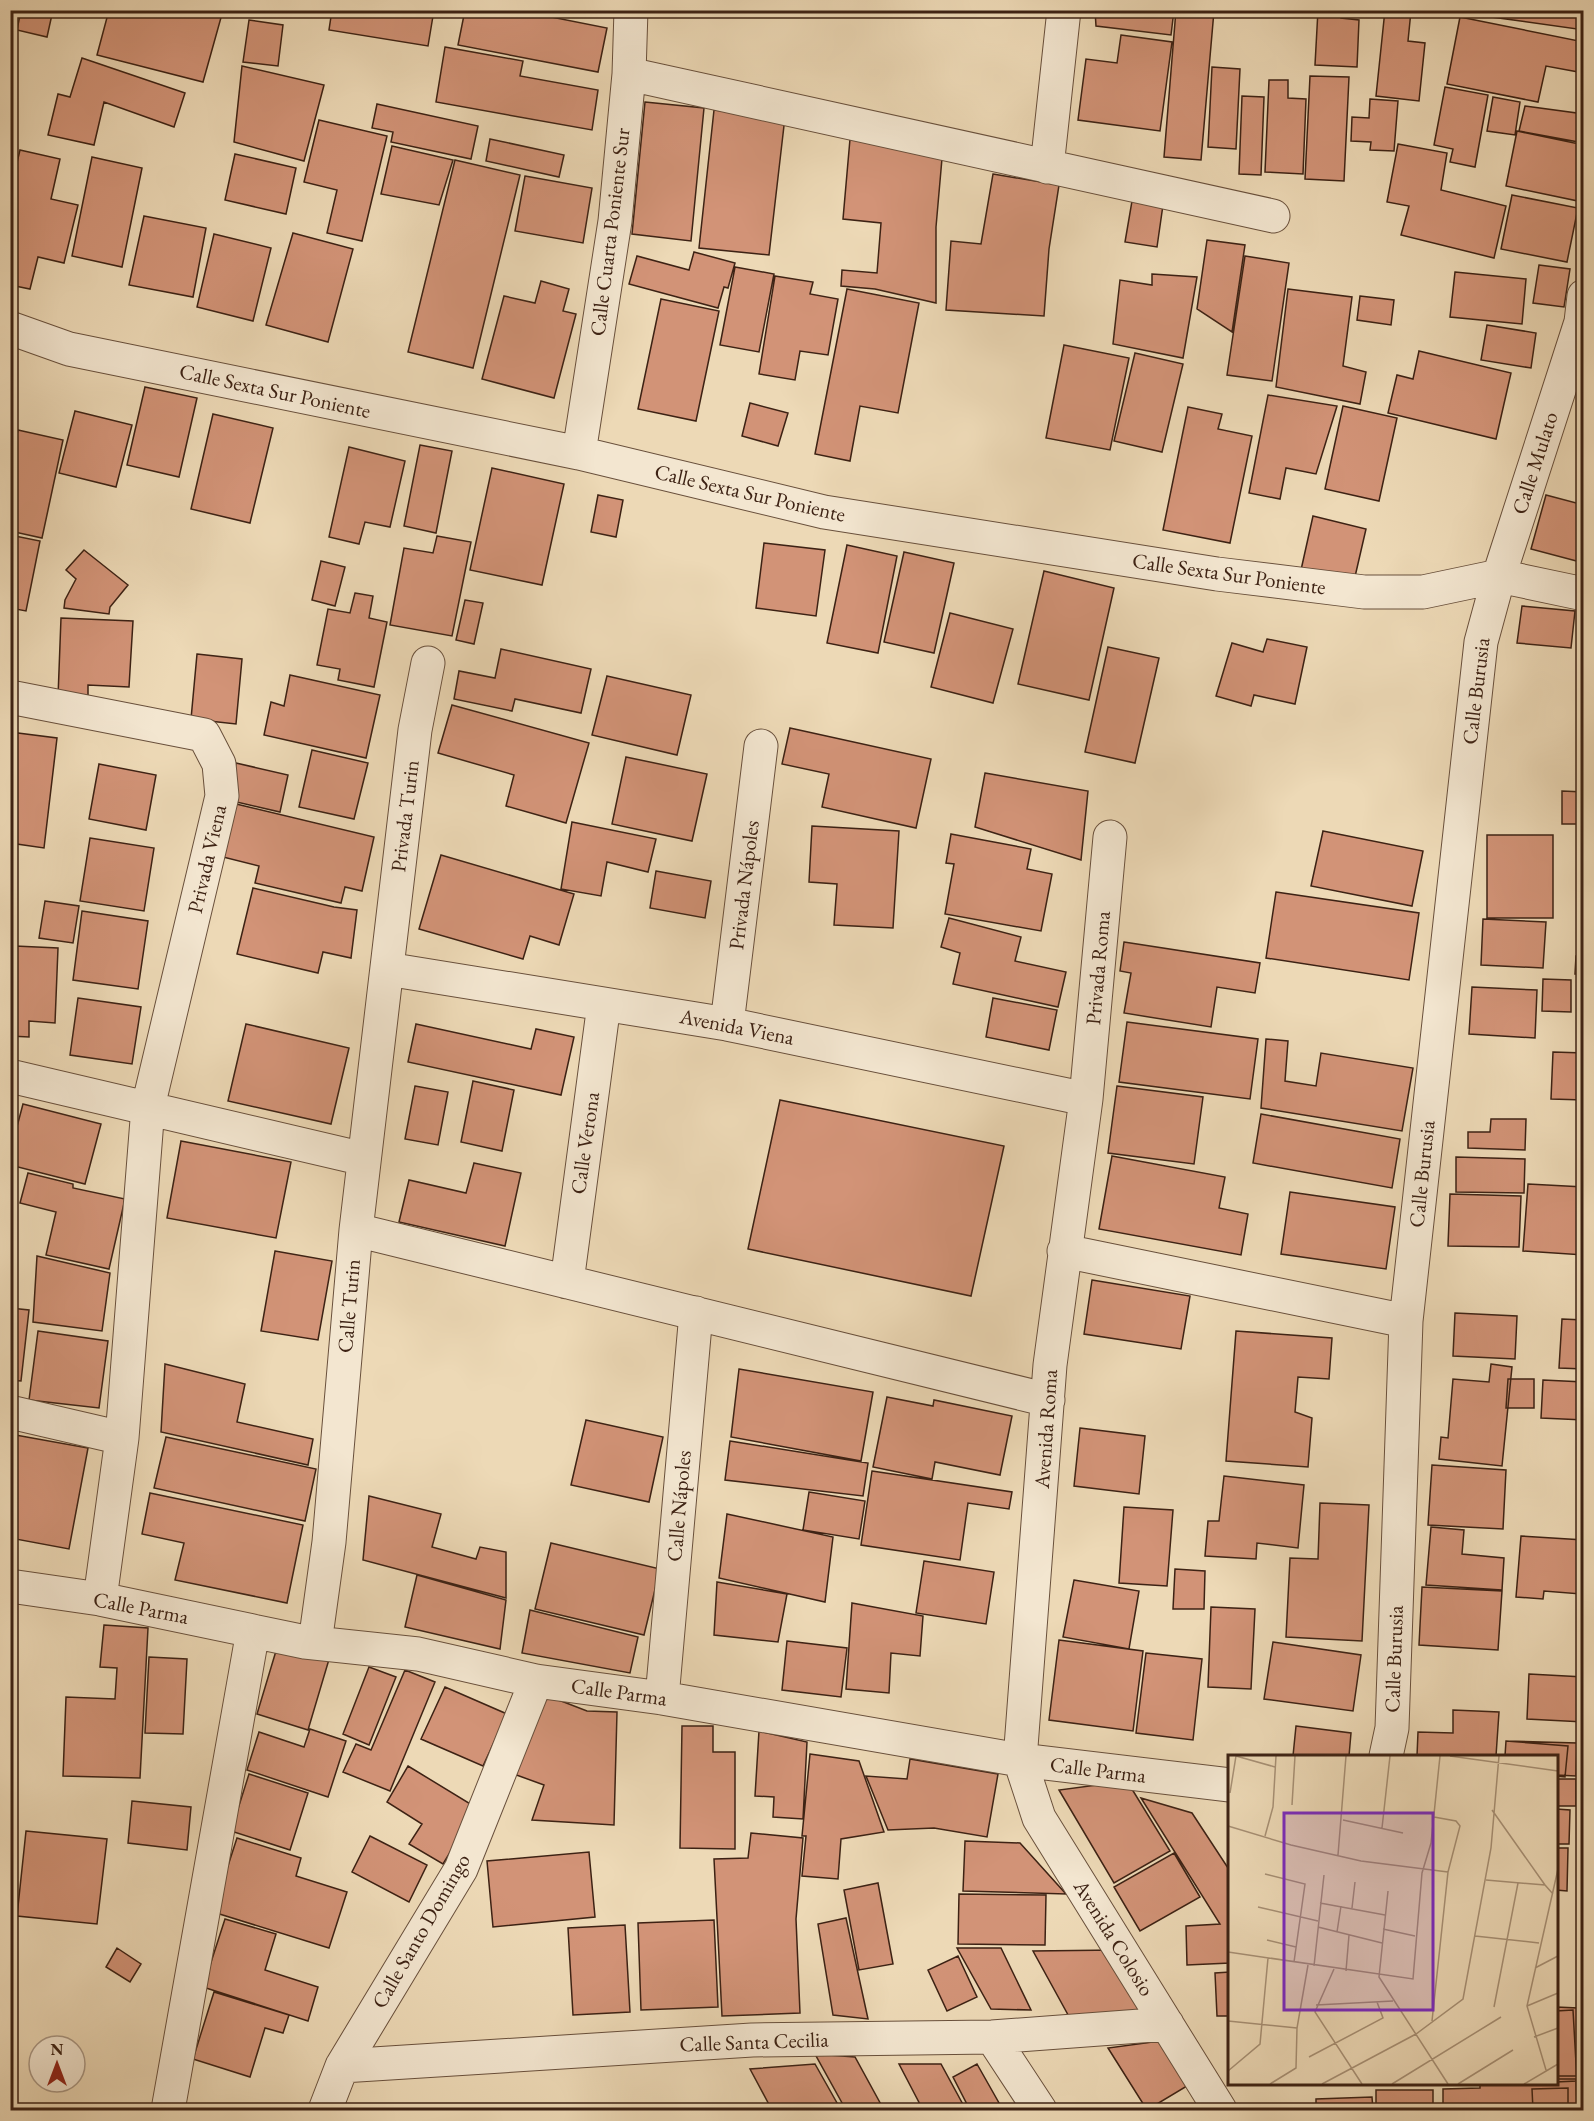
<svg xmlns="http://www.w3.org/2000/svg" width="1594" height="2121" font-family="'EB Garamond',serif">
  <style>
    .building { fill: #d29377; stroke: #3d2214; stroke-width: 1.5 }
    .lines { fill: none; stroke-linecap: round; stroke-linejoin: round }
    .minor-casing { stroke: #69503c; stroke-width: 35 }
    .minor { stroke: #f3e6d0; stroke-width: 33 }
    .labels { text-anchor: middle; stroke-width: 4.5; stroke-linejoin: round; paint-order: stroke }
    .street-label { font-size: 21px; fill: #3d2214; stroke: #f3e6d0 }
    .inset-road { fill: none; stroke: #a79075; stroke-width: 1.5 }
    .view { fill: #7b2cbf; fill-opacity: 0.15; stroke: #7b2cbf; stroke-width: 3 }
    .inset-edge { fill: none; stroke: #3d2214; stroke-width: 3 }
  </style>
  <rect width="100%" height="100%" fill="#edd9b6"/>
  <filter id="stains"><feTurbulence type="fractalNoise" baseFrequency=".00333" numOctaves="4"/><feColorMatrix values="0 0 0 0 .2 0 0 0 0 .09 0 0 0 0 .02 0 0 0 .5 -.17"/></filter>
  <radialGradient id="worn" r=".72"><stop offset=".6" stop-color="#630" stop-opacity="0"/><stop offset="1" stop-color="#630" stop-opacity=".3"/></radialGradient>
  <path class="building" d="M21,10H53L47,37L17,30Z
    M109,10H210L222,14L203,82L97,55Z
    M332,10H434L428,46L329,30Z
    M465,10H516L607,28L598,72L458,45Z
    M555,10H589V16Z
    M1095,10H1174L1171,35L1096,26Z
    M1176,10L1214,11L1201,160L1164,157Z
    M1318,10H1341V18L1359,20L1357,67L1315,65Z
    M1385,10L1411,11L1408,41L1425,43L1419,101L1376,96Z
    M1493,10H1584V30L1492,17Z
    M1460,17L1584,42V73L1546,66L1538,102L1447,84Z
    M249,20L283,25L278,66L243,62Z
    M1121,35L1172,42L1160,131L1078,120L1086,59L1117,63Z
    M445,47L523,61L520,76L598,90L592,130L436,102Z
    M82,58L185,93L174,127L104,102L94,145L48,135L58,94L70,97Z
    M242,66L324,85L304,161L234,142Z
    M1212,67L1240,69L1236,149L1208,147Z
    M1310,76L1349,77L1344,181L1305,179Z
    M1269,80H1288V98L1306,99L1303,174L1265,172Z
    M1445,87L1488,95L1475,167L1450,162L1453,149L1434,145Z
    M1242,96L1264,97L1261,175L1239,174Z
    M1493,97L1520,102L1515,135L1487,131Z
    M1370,99L1398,101L1394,151L1370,150L1371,142L1351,141L1352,117L1369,118Z
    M645,102L704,108L691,241L632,234Z
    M377,104L478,126L471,159L391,142L393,132L372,128Z
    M1525,106L1584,114V143L1519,131Z
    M714,110L785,117L769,255L699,248Z
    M319,120L387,136L362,241L327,233L337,190L304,182Z
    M1517,131L1584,145V174L1578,201L1506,186Z
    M490,139L564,155L559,177L486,161Z
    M850,139L943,147L936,227V303L875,289L841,286L842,270L877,273L881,223L843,219Z
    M1398,144L1447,153L1441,190L1506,206L1494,258L1401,235L1409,206L1387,202Z
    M392,146L453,160L439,205L381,194Z
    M20,150L60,159L51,199L78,205L64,263L38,257L30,289L10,285V192Z
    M235,154L296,168L286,214L225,200Z
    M92,157L142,168L122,267L72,256Z
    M455,160L520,175L473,368L408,352Z
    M993,174L1059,185L1049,249L1044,316L946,310L951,241L981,244Z
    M525,176L592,188L583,243L515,231Z
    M1512,195L1578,208L1567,262L1501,249Z
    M1132,201L1163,205L1157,247L1125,242Z
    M144,216L206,228L193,297L129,285Z
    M293,233L353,249L328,342L266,325Z
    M214,234L271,248L253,321L197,307Z
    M1207,240L1245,245L1232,332L1197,309Z
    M694,252L735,263L728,288L724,287L718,308L629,284L637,256L689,270Z
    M1245,256L1289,263L1272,381L1227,375Z
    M1539,265L1570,269L1564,307L1533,303Z
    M735,267L774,274L759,352L720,345Z
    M1455,272L1526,279L1522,324L1450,317Z
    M1152,274L1197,277L1183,358L1113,344L1120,280L1152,285Z
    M775,276L813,282L810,294L838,299L828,355L800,351L795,380L759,374Z
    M541,281L569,289L563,311L576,314L554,398L482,379L504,296L535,303Z
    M847,289L919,303L898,413L860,406L850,461L815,454Z
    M1288,289L1352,297L1343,366L1366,372L1360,404L1276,387Z
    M1360,296L1394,300L1391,325L1357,320Z
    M661,299L719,311L696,421L638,409Z
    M1487,325L1536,333L1531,368L1481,360Z
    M1064,345L1129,358L1110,450L1046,438Z
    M1419,351L1511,373L1496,439L1388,413L1397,375L1413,379Z
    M1135,353L1183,364L1162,452L1114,441Z
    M145,387L197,398L179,477L127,465Z
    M1268,395L1337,406L1316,474L1286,468L1280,499L1249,493Z
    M750,403L788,413L778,446L742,436Z
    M1343,406L1397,418L1379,501L1325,489Z
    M1188,407L1222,414L1218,429L1252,436L1230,543L1163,530Z
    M75,411L132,425L116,487L59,473Z
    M213,414L273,428L250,523L191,509Z
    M10,425L17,427L10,451Z
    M18,430L63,440L42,538L10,531V464Z
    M420,445L452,451L436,533L404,526Z
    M349,447L405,461L390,527L365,522L359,544L329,537Z
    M492,468L564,484L542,585L470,570Z
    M598,495L623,500L616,537L591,532Z
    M1546,495L1584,505V563L1531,549Z
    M1313,516L1366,529L1354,581L1301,570Z
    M10,535L40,541L26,611L10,608Z
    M437,536L471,542L452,636L390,625L404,548L433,553Z
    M764,543L825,550L816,616L756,608Z
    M847,545L897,556L878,653L827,643Z
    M84,550L128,585L110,607L109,614L64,608L65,600L76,579L66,570Z
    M904,552L954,563L934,653L884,642Z
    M321,561L345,567L335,606L312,600Z
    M1044,571L1114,588L1089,700L1018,684Z
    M355,593L373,596L369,618L387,622L374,687L338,680L340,669L317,665L328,609L350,613Z
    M465,600L483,603L474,644L456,640Z
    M1522,606L1575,611L1571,648L1517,643Z
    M950,613L1013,629L993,703L931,687Z
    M61,618L133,621L129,687L88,685V698L58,697Z
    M1267,639L1307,647L1295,704L1254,695L1251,706L1216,696L1232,643L1263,652Z
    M1108,647L1159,658L1135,763L1085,752Z
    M501,649L591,669L581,713L515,699L512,711L454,699L459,671L495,678Z
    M197,654L242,659L236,724L191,719Z
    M290,675L380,695L366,758L264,735L271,702L284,706Z
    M607,676L691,695L677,755L592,735Z
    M452,705L589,743L566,823L506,806L514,775L438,753Z
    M790,728L931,759L916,828L822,807L829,774L782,764Z
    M10,732L57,738L44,848L10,843Z
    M312,750L368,763L354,819L299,807Z
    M626,757L707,774L692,841L612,824Z
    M236,763L288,775L280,812L228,800Z
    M99,764L156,775L146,830L89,819Z
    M985,773L1088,791L1081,860L975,827Z
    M1562,791L1584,792V824H1562Z
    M232,803L374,837L362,891L345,887L341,903L255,883L259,866L219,856Z
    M572,822L656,839L648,872L607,862L601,896L561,889Z
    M812,826L899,831L893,928L834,925L837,884L809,882Z
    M1323,831L1423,851L1412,906L1311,886Z
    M951,834L1031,849L1027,869L1052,874L1041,931L945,914L954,864L946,863Z
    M1487,835H1553V918H1487Z
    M90,838L154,848L144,911L80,901Z
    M441,855L574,894L559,945L530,936L523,959L419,929Z
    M656,871L711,881L705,918L650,908Z
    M253,888L334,907L357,910L351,958L323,952L318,973L237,954Z
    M1276,892L1419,913L1409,980L1266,958Z
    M45,901L79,906L73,943L39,938Z
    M82,911L148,921L138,989L73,980Z
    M949,918L1021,937L1015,961L1066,972L1058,1007L953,984L960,953L941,947Z
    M1483,919L1546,922L1543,968L1481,965Z
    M1124,942L1260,963L1255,993L1217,987L1211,1027L1124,1013L1131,973L1120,971Z
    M15,946L58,948L55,1023L29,1021V1037L10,1036V974H14Z
    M1576,956H1584V974H1575Z
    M1543,979L1571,980V1012L1542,1011Z
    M1579,982H1584V1016H1580Z
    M1472,987L1537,990L1535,1038L1469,1034Z
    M78,998L141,1007L132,1064L70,1055Z
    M993,998L1057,1010L1049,1050L986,1037Z
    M1127,1022L1258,1039L1250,1099L1119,1082Z
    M246,1024L349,1048L331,1124L228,1101Z
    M416,1024L531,1049L536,1029L574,1037L561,1095L408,1062Z
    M1266,1039L1288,1041L1285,1081L1316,1086L1321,1053L1413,1068L1402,1131L1261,1108Z
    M1553,1052L1584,1053V1100L1551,1099Z
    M473,1081L514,1090L502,1151L461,1142Z
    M415,1086L448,1092L438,1145L405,1139Z
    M1117,1086L1203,1097L1194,1164L1108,1153Z
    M780,1100L1004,1146L971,1296L748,1249Z
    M23,1104L101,1124L85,1184L10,1165V1153Z
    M1261,1114L1400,1139L1392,1188L1253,1163Z
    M1491,1119H1526L1525,1150L1468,1148V1132H1490Z
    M181,1141L291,1162L276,1238L167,1218Z
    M1112,1156L1225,1177L1219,1208L1248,1214L1241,1255L1099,1229Z
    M1456,1157L1525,1159L1524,1193L1456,1192Z
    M474,1163L521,1173L505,1246L399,1222L409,1180L466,1193Z
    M28,1173L73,1184V1188L125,1199L109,1269L46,1255L56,1212L20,1203Z
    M1528,1184L1584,1187V1255L1523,1251Z
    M1290,1192L1395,1207L1386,1269L1281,1254Z
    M1450,1194L1521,1196L1519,1247L1448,1246Z
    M275,1251L332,1261L318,1340L261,1331Z
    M37,1256L110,1273L102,1331L33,1322Z
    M1092,1280L1190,1296L1181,1349L1084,1334Z
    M10,1308L29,1310L21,1381L10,1380Z
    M1455,1313L1517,1316L1515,1359L1453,1356Z
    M1562,1319L1584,1320V1369L1559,1368Z
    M38,1331L108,1341L99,1408L29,1400Z
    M1236,1331L1332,1338L1329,1379L1298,1377L1295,1412L1312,1418L1308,1467L1226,1461Z
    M165,1364L245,1384L237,1422L313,1439L308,1465L161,1432Z
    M1491,1364L1512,1367L1502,1466L1439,1459L1441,1437L1448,1438L1453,1379L1489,1382Z
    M739,1369L873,1392L861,1461L731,1437Z
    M1508,1379H1534V1408H1506Z
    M1543,1380L1584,1382V1420L1541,1418Z
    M887,1397L933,1406L934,1400L1012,1416L1000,1475L935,1462L932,1479L873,1467Z
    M586,1420L663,1437L649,1502L571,1485Z
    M1080,1428L1145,1436L1139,1494L1074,1486Z
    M10,1434L88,1448L69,1549L10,1538Z
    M166,1437L316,1469L305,1521L154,1488Z
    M730,1441L868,1463L863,1496L725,1480Z
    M1432,1465L1506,1470L1503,1529L1428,1525Z
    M872,1471L1012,1492L1009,1509L968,1503L960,1560L861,1545Z
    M1224,1476L1304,1485L1298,1548L1257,1543L1256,1559L1205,1556L1208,1521H1219Z
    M809,1492L865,1501L859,1539L803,1530Z
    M150,1493L303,1525L287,1603L175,1580L184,1543L142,1534Z
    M369,1496L441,1514L432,1547L476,1559L480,1547L506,1552V1598L363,1560Z
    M1320,1503L1369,1505L1362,1641L1286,1637L1290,1558L1318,1559Z
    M1124,1507L1173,1510L1167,1586L1119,1583Z
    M727,1514L833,1537L825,1602L719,1578Z
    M1431,1527L1464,1530L1462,1554L1504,1558L1502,1590L1426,1585Z
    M1521,1536L1584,1540L1581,1594L1544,1591L1543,1599L1516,1597Z
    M551,1543L660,1569L644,1635L535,1609Z
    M924,1561L994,1572L986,1624L916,1613Z
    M1175,1569L1205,1571L1204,1609H1173Z
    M417,1575L506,1600L500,1649L405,1627Z
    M1074,1580L1139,1591L1129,1649L1063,1637Z
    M717,1582L787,1594L778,1642L714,1635Z
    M1422,1587L1502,1591L1498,1650L1419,1645Z
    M852,1603L923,1616L920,1656L891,1653L889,1693L846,1689Z
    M1211,1607L1255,1609L1251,1689L1208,1687Z
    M530,1610L638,1637L630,1673L522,1653Z
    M104,1625L148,1628L140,1778L63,1776L66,1697L115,1699L117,1668L100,1667Z
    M1059,1640L1143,1651L1133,1731L1049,1720Z
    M279,1641L330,1656L308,1730L257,1714Z
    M787,1641L847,1648L841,1697L782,1690Z
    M1273,1642L1361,1655L1353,1711L1264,1699Z
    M1146,1653L1202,1659L1193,1740L1136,1733Z
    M149,1657L187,1659L183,1734L145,1733Z
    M369,1667L396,1677L369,1745L343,1734Z
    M405,1670L435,1682L390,1791L343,1772L356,1744L371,1750Z
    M1529,1674L1584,1677V1722L1527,1719Z
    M445,1687L507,1714L483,1766L421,1739Z
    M543,1694L587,1711L617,1712L614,1825L532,1820L544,1785L511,1773Z
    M1453,1710L1499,1712L1496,1756H1417L1418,1732L1453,1733Z
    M682,1726H713V1752H735V1849L680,1848Z
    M1296,1726L1351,1733L1349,1756H1293Z
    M310,1729L346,1741L328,1797L247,1770L259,1732L304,1747Z
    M759,1731L807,1742L803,1819L773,1817L774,1797L755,1796Z
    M1506,1741L1568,1746L1565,1777L1556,1776V1756H1505Z
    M1506,1741L1577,1743L1576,1776L1556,1775V1756H1505Z
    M810,1754L859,1761L884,1832L841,1839L838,1879L802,1876L806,1836H802Z
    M910,1759L998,1774L987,1837L934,1828L888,1830L866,1776L907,1779Z
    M408,1766L477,1808L443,1864L409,1844L422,1824L387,1802Z
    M249,1774L308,1793L290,1850L231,1831Z
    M1556,1779H1576V1806H1556Z
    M1127,1781L1170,1851L1114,1883L1059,1790Z
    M1141,1798L1192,1813L1230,1871V1963L1187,1965L1186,1926L1220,1924Z
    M132,1801L191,1807L187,1850L128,1843Z
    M1556,1809L1570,1810L1569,1844H1556Z
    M26,1831L107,1839L97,1924L17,1916Z
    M751,1833L803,1838L796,1919L800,2013L722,2016L714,1859L748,1858Z
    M370,1836L427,1865L409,1902L352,1872Z
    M237,1838L301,1858L296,1876L347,1892L329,1948L213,1912Z
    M965,1841L1020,1843L1066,1894L963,1891Z
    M1556,1848H1568L1567,1891L1556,1890Z
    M589,1852L595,1917L493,1927L487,1861Z
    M1174,1853L1200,1897L1140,1931L1114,1887Z
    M878,1883L893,1964L859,1970L844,1890Z
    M959,1894L1046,1895L1045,1945L958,1944Z
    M846,1918L868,2019L833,2015L818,1924Z
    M225,1919L276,1934L265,1970L318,1987L308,2021L203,1987Z
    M714,1920L718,2007L641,2010L638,1923Z
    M625,1925L630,2012L573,2015L568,1928Z
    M117,1948L141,1964L130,1982L106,1967Z
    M957,1948H1001L1031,2010L991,2009Z
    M1117,1950L1144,2015L1072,2022L1033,1951Z
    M958,1956L977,1997L947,2011L928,1970Z
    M1230,1972V2016H1217L1215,1973Z
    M214,1992L289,2015L283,2033L265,2028L250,2077L193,2059Z
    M1556,2007L1578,2008V2076H1556Z
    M1573,2010L1577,2081L1556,2082V2011Z
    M1160,2041L1187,2086L1147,2110L1108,2048Z
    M815,2054L855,2057L884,2110H846Z
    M815,2064L841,2110H772L750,2069Z
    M899,2064H941L966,2110H923Z
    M977,2064L1003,2110H970L953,2077Z
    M1556,2079H1576L1577,2110H1443V2089L1480,2088V2084H1556Z
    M1568,2088V2108L1533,2110L1532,2089Z
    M1376,2090H1433V2110H1376Z
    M1372,2097L1373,2110H1316V2099Z"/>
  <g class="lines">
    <defs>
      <path id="minor" d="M629,74L1273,216
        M1047,167L1064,10
        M10,328L69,349L579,453L824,512L1217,574L1364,592H1423L1499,576L1584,594
        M579,453L615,221L629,74L631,10
        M10,697L204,735L219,764L222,796L148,1107L122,1438L100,1599
        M1110,837L1086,1099L1050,1365L1020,1760L1039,1818L1220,2110
        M387,969L727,1024L1086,1099
        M727,1024L761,746
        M10,1076L364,1159
        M356,1230L1048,1400
        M1064,1251L1406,1321
        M567,1282L604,1004
        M10,1412L122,1438
        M10,1586L100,1599L305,1642L418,1654L536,1681L662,1698L1020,1760L1230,1785
        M315,1643L329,1542L356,1230L415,730L428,663
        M662,1698L696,1313
        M1386,1756L1392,1728L1406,1321L1481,642L1499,576L1581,322L1584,296
        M992,2037L1040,2110
        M342,2066L752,2040L992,2037L1167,2024
        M168,2110L253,1631
        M325,2110L342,2066L461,1869L536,1681"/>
    </defs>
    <use href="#minor" class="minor-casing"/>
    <use href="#minor" class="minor"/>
  </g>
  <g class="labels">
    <g class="street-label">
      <text transform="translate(610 232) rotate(-83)" y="7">Calle Cuarta Poniente Sur</text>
      <text transform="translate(275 391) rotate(12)" y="7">Calle Sexta Sur Poniente</text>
      <text transform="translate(1535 463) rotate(-72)" y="7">Calle Mulato</text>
      <text transform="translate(750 493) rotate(13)" y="7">Calle Sexta Sur Poniente</text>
      <text transform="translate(1229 574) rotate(8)" y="7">Calle Sexta Sur Poniente</text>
      <text transform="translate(1476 691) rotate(-83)" y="7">Calle Burusia</text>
      <text transform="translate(405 816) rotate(-83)" y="7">Privada Turin</text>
      <text transform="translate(207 859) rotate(-77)" y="7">Privada Viena</text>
      <text transform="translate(744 885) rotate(-83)" y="7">Privada Nápoles</text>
      <text transform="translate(1098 968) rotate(-85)" y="7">Privada Roma</text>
      <text transform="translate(737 1027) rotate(11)" y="7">Avenida Viena</text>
      <text transform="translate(585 1143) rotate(-82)" y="7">Calle Verona</text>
      <text transform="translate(1422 1174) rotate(-84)" y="7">Calle Burusia</text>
      <text transform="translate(349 1306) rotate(-85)" y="7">Calle Turin</text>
      <text transform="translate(1046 1429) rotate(-86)" y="7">Avenida Roma</text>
      <text transform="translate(679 1506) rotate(-85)" y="7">Calle Nápoles</text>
      <text transform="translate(141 1608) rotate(11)" y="7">Calle Parma</text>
      <text transform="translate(1394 1659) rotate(-88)" y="7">Calle Burusia</text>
      <text transform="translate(619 1692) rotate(8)" y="7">Calle Parma</text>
      <text transform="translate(1098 1770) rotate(7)" y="7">Calle Parma</text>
      <text transform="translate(421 1931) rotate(-60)" y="7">Calle Santo Domingo</text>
      <text transform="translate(1114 1938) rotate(58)" y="7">Avenida Colosio</text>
      <text transform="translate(754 2042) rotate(-2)" y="7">Calle Santa Cecilia</text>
    </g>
  </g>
  <g transform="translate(1228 1755)">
    <rect width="330" height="330" fill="#edd9b6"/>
    <path class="inset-road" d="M222,1L330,16M2,38L8,1L47,12M64,50L67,1M264,55L317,130M115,65L175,78M0,71L63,90L133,106L220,117M154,73L162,1M37,81L45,52L48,1M110,100L118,1M37,119L77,129L66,207M258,125L317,130L325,139M160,136L151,222L220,329M92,148L157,160M30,152L90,166M124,153L127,127M90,172L154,188M155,174L187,181M109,177L113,151M247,181L311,188M39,185L68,192M0,197L185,224L194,118L203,88L212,1M86,211L96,120M307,213L330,201M106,214L87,257L134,329M118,216L121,180M88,250L165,246M299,251L330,238M266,252L290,128M0,266L69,273M204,266L220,117L232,71L228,66L206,62M306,282L330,273M81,302L155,263L149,247M318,315L299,251L330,114M0,316L32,289L40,203M42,329L68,313L69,273L80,210M94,329L188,279L235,244L263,93L271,1M164,329L273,262M230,329L285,295M296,329L330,309"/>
    <path class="view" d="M56,58H205V255H56Z"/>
    <rect width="330" height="330" class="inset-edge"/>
  </g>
  <rect width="1594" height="2121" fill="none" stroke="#edd9b6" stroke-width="36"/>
  <rect x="12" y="12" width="1570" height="2097" fill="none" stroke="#3d2214" stroke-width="3"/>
  <rect x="18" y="18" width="1558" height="2085" fill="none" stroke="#3d2214" stroke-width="1.5"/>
  <g transform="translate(57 2064)"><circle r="28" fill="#f3e6d0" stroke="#aa9885" stroke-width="1.5"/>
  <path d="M0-4.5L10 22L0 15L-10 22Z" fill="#8f2418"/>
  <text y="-9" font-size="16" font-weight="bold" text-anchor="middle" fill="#3d2214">N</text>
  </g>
  <rect width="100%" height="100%" filter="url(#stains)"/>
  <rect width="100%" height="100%" fill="url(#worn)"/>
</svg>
